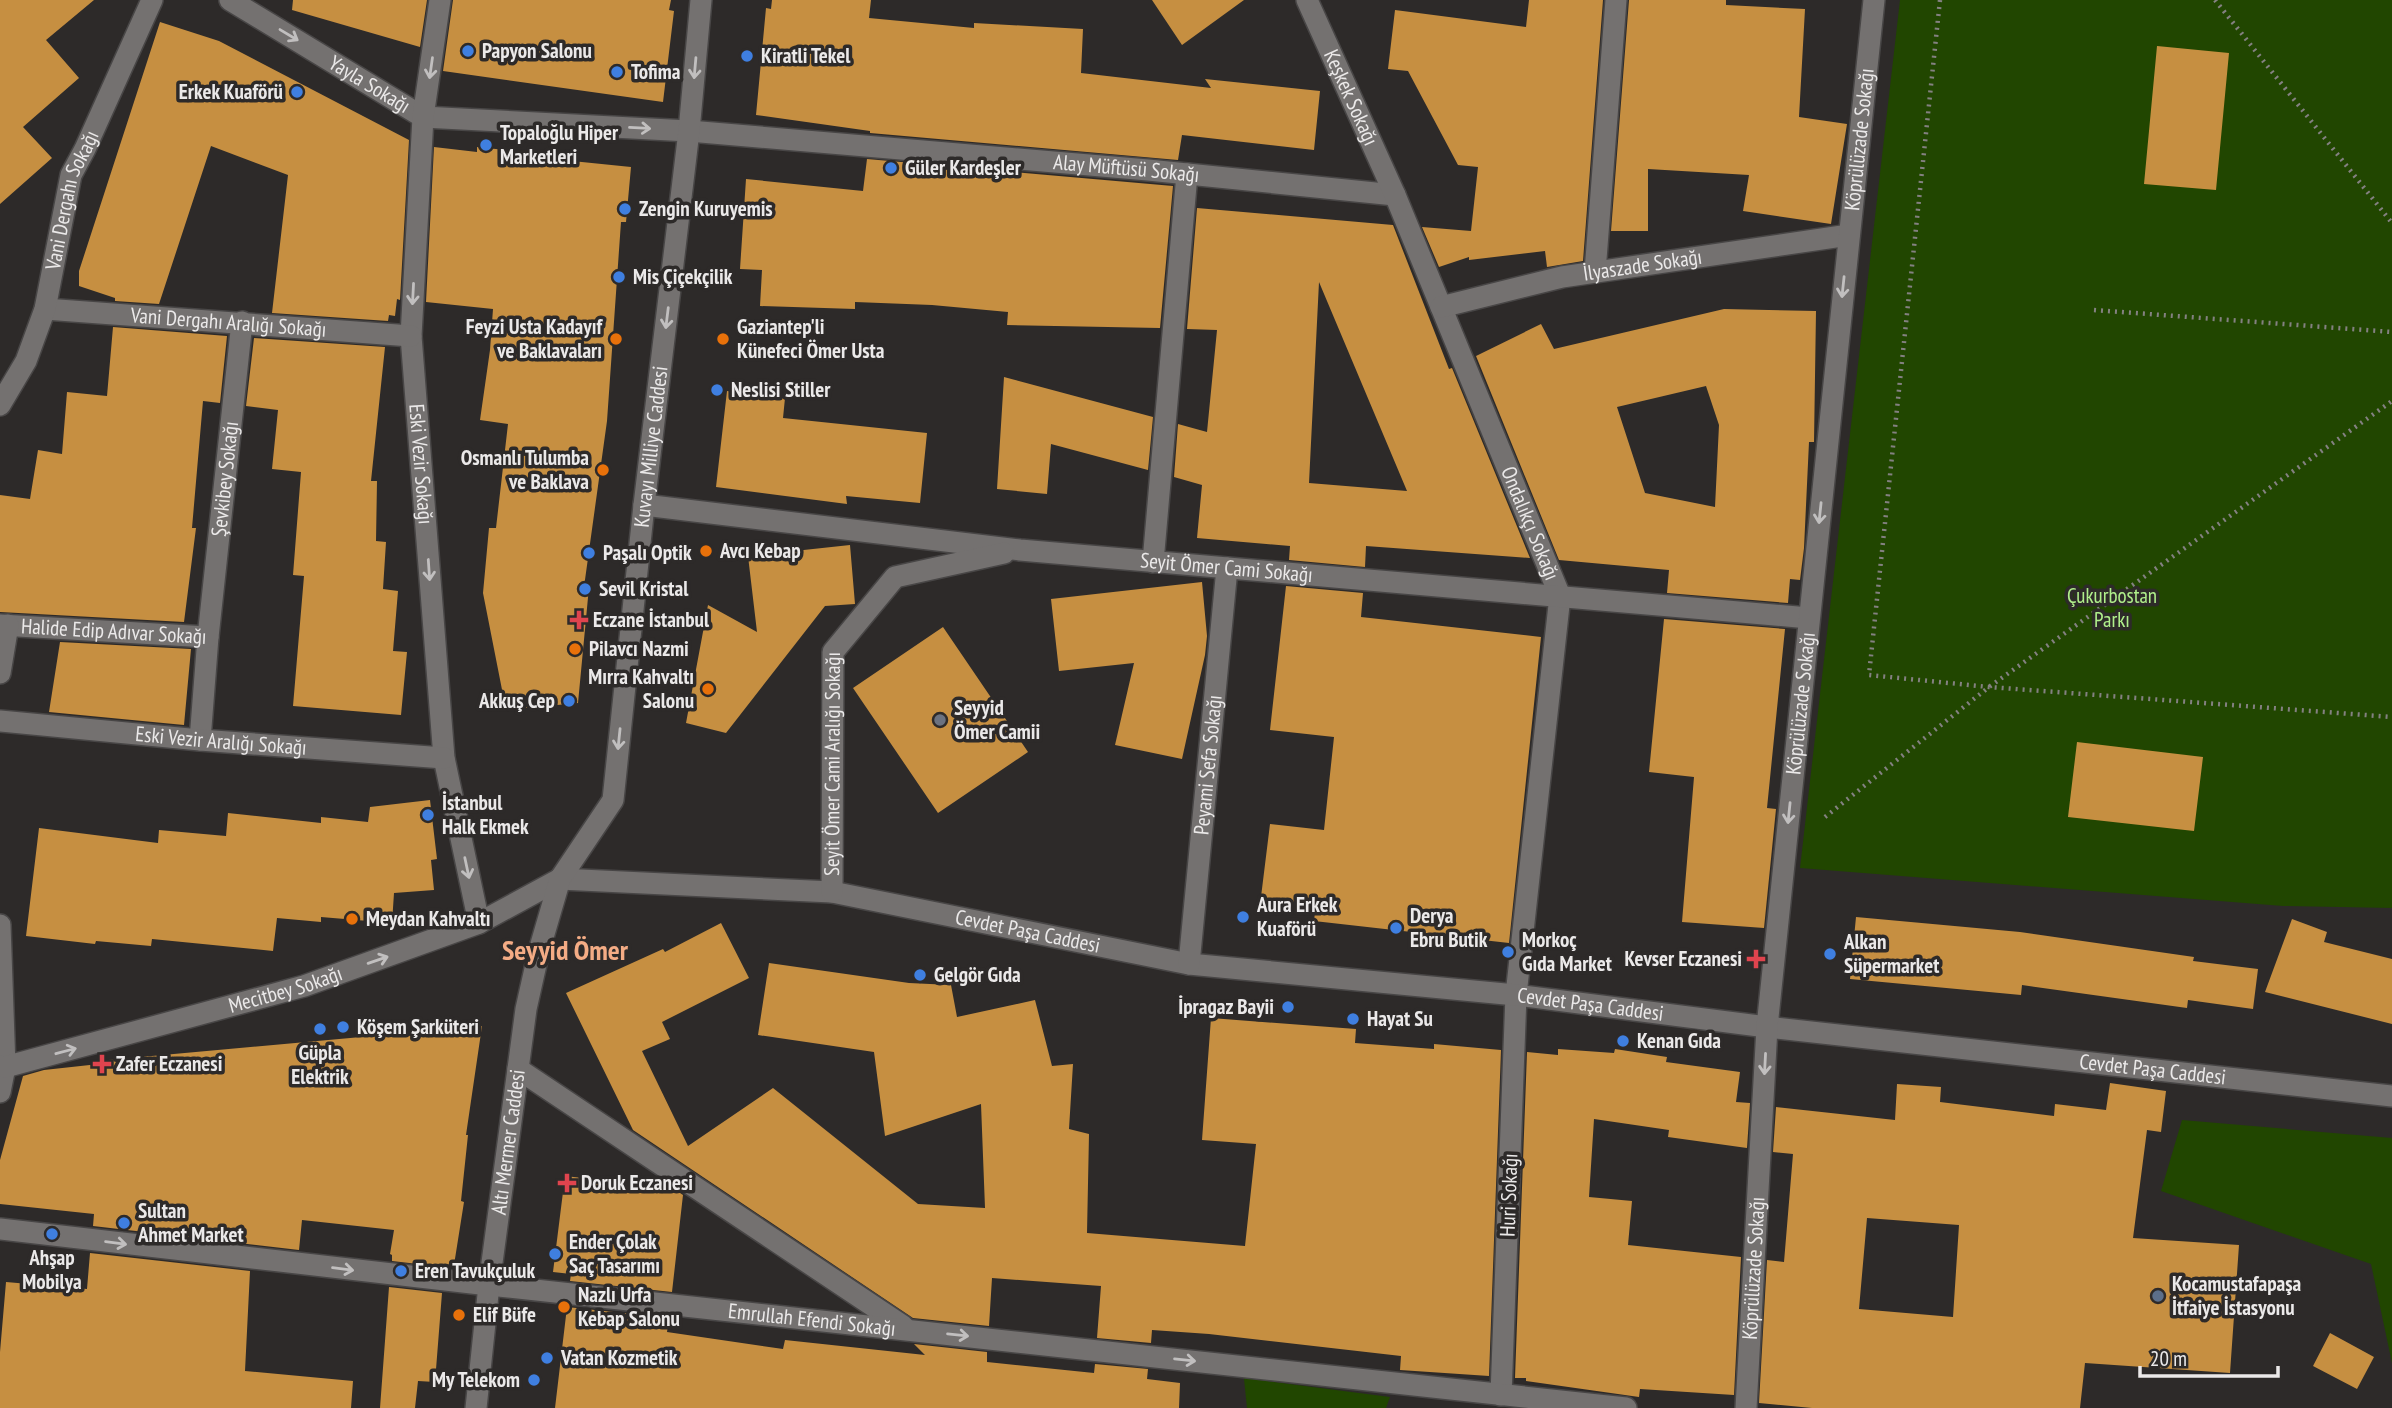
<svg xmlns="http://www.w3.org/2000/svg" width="2392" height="1408" font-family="'PT Sans Narrow',sans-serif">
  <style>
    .green { fill: #214600 }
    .building { fill: #c68f41; fill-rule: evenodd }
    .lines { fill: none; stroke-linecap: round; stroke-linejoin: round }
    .minor-casing { stroke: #484646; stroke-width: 24 }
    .path { stroke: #848181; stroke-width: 4.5; stroke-dasharray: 2 5; stroke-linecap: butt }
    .minor { stroke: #747170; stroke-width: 21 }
    .oneway { stroke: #c1bfbf }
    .shop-dot { fill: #3f7fe0; stroke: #2d2a29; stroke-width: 2.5 }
    .food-dot { fill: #e8710a; stroke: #2d2a29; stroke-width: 2.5 }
    .health-dot { fill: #e0444e; stroke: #2d2a29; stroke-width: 2.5 }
    .worship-dot { fill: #6b7280; stroke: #2d2a29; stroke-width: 2.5 }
    .service-dot { fill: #5c6f8a; stroke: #2d2a29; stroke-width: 2.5 }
    .labels { text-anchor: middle; stroke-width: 7; stroke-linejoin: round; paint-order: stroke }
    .poi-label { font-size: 21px; font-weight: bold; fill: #ebe9e9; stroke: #2d2a29; text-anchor: start }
    .street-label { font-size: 21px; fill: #ebe9e9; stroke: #2d2a29 }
    .park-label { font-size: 21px; fill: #b0ef8b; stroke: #2d2a29 }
    .district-label { font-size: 28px; font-weight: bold; fill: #f4ac85; stroke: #2d2a29 }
  </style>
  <rect width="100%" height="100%" fill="#2d2a29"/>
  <path class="green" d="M1900,0H2392V908L2283,906L1800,868Z
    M2182,1120L2392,1138V1363L2371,1264L2161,1191Z
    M1244,1379V1378L1390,1397L1386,1408H1247Z"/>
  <path class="building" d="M0,0H94L46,40L79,78L23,127L52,158L0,204Z
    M293,0H427L420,47L292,10Z
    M453,0H671L669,10L674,11L663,102L443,71Z
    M772,0H871L869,18L974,28V23L1083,29L1081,73L1211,88L1205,79L1320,91L1314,150L1182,135L1178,160L870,133V131L756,115L766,8L771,9Z
    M1152,0H1244L1182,45Z
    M1529,0H1603L1583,261L1547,267L1545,251L1469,260V257L1439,267L1422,227L1471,231L1478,167L1458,165L1408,71L1388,69L1395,10L1526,27Z
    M1629,0H1726V5L1805,9L1799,117L1847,124L1831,224L1743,211L1749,175L1648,169V231H1611Z
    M160,22L219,41L409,140L400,300L397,299L395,316L389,315L388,321L272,313L288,175L211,146L159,304L115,301V298L79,286V271Z
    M2157,46L2229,53L2216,190L2144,184Z
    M434,147L477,152V147L523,152V156L631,167L626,222H621L607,421L584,587H589L578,703L506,710L483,593L489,528H496L508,424L480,420L490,350L493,309L426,302Z
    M867,159L1173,186L1160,328L1007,325L1008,312L932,305L855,302V309L760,306L762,270L740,269L746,179L863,191Z
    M1197,208L1393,225L1449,369L1452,368L1530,558L1366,546L1365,567L1289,560L1290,546L1197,538L1202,485L1174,477L1178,424L1207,432L1217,330L1187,329ZM1319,282L1407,491L1309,483Z
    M1724,309L1816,311L1814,442H1809L1804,548L1800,580L1790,579L1788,603L1667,593L1669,570L1559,560L1476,356L1541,324L1554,349ZM1706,386L1719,425L1715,507L1645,493L1617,407Z
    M113,327L227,336L220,403L203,401L192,528H196L184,622L0,612V495L30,499L38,450L62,454L67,392L107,396Z
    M254,338L385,347L371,481H377L376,541L386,542L383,589L398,591L393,651L407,652L401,715L293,706L304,576L293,575L301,472L272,469L278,410L246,406Z
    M1004,377L1153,417L1148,470L1051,444L1047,494L997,489Z
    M727,391L785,398L783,418L927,433L920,503L846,496L847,504L716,487Z
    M850,545L855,604L825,606L726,733L686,723L708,605L757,632L748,556Z
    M1202,582L1207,636L1205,655L1182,759L1115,745L1134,663L1059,671L1051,599Z
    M1286,586L1363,593L1361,617L1541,637L1509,943L1314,921L1315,912L1260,905L1270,824L1324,830L1334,737L1270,730Z
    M1664,619L1785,629L1767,808L1776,809L1764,928L1682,922L1694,777L1649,772Z
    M943,627L1028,752L938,813L853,688Z
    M60,642L191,649L184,725L49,712Z
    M2077,742L2203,757L2194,831L2068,817Z
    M430,800L437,859L431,860L434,890L394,893L392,923L321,917V922L277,918L273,951L152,939L151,946L96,941L95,944L26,936L39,828L158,843L159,830L226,836L228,813L321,823V817L368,822L370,807Z
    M1856,917L2020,932L2194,957L2193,961L2258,969L2253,1009L2188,1000L2187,1008L2022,985L2021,995L1850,979Z
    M2292,919L2327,932L2324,942L2392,959V1024L2265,992Z
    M721,923L749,978L662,1022L670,1039L642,1051L688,1146L773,1088L918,1204L985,1208L981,1104L885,1136L874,1052L758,1035L769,963L909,983L951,985L957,1017L1035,1000L1052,1066L1073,1064L1069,1129L1089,1134L1087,1233L1245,1246L1256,1144L1202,1140L1211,1018L1356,1029L1355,1043L1434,1049V1044L1501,1050L1489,1376L1400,1370L1401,1356L1209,1334L1152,1330L1151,1343L1097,1338L1101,1286L992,1278L989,1326L913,1318L633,1130L566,993L663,949L665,952Z
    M482,1026L466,1135H468L461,1201L464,1202L454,1265L444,1264V1267L392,1261V1255L390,1254L394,1230L302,1220L299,1250L93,1226L94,1214L0,1204V1160L23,1076L44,1070L108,1063V1060Z
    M1558,1049L1614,1053L1615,1049L1667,1057L1666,1062L1740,1072L1736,1102L1750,1103L1747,1148L1668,1137L1669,1130L1594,1119L1589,1197L1632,1201L1628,1245L1741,1257L1734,1395L1640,1389L1639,1397L1526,1381V1378H1515L1527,1052L1558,1055Z
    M2110,1083L2166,1091L2161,1132L2147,1130L2133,1238L2239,1245L2230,1373L2085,1363L2080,1408H1812L1759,1403L1767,1260L1784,1262L1793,1154L1773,1152L1776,1107L1895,1120L1897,1084L1941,1087L1940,1102L2054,1116L2055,1104L2106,1110ZM1867,1218L1959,1225L1953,1317L1859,1309Z
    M565,1176L661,1187L656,1177L683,1195L672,1292L570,1281L571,1274L553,1272Z
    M90,1253L250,1271L245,1371L353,1381L351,1408H0V1352L6,1282L87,1289Z
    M389,1287L442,1293L435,1382L418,1381L415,1408H380Z
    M567,1307L669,1318L667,1332L783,1349L785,1340L925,1355L914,1344L987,1352V1362L1094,1373L1095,1364L1148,1369L1147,1379L1180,1383L1179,1408H555Z
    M2330,1333L2374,1357L2357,1389L2313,1366Z"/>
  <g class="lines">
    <defs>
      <g id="minor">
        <path id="s1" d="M230,0L423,117L689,131L1148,170L1395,195"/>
        <path id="s2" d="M440,0L423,117L411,336L444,758L479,923"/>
        <path id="s3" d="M1307,0L1395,195L1560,596L1516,995L1501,1395"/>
        <path d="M1595,272L1616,0"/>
        <path id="s4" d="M1441,307L1562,277L1849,235"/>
        <path id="s5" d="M45,309L411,336"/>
        <path id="s6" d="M0,405L26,361L45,309L71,175L85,149L152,0"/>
        <path id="s7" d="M644,505L1020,550L1809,618"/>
        <path d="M1153,562L1187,174"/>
        <path id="s8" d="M0,625L208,637L200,740"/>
        <path id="s9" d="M208,637L242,322"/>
        <path d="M0,673L8,625"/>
        <path id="s10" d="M0,721L200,740L444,758"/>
        <path id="s11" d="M560,879L832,892L1189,964L1516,995L1767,1027L2392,1096"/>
        <path id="s12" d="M832,892L833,652L895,577L1004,553"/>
        <path d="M0,925L5,1067L0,1092"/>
        <path id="s13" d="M1189,964L1227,568"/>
        <path id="s14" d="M0,1066L5,1067L304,986L479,923L560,879"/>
        <path d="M518,1069L903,1326"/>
        <path id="s15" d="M0,1229L489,1285L1626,1408"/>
        <path id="s16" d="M476,1408L489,1285L518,1069L526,1009L539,951L560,879L613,800L644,505L689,131L701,0"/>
        <path id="s17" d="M1746,1408L1767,1027L1874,0"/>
      </g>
    </defs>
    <use href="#minor" class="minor-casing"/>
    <path class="path" d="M1940,0L1869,675L1989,687L2392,717
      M2215,0L2392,223
      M2094,310L2392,332
      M1825,817L1989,687L2392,401"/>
    <use href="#minor" class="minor"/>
  </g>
  <defs><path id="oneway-shaft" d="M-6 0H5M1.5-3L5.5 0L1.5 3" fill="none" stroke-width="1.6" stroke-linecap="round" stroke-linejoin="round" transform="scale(1.75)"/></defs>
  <g class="oneway">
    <use href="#oneway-shaft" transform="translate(289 35) rotate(31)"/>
    <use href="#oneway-shaft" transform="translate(431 68) rotate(98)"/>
    <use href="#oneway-shaft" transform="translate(695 68) rotate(95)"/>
    <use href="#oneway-shaft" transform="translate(640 128) rotate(3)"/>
    <use href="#oneway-shaft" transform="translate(1843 287) rotate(96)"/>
    <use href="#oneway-shaft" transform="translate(413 294) rotate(93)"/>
    <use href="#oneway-shaft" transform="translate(667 318) rotate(97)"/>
    <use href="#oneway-shaft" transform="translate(1820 513) rotate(96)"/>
    <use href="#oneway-shaft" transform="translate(429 570) rotate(86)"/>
    <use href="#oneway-shaft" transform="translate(619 739) rotate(96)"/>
    <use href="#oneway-shaft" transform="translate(1789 813) rotate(96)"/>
    <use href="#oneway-shaft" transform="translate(467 868) rotate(78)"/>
    <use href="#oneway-shaft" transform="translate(378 960) rotate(-19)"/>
    <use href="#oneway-shaft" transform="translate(66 1051) rotate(-15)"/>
    <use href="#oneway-shaft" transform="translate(1765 1064) rotate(93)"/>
    <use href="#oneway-shaft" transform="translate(116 1243) rotate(7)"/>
    <use href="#oneway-shaft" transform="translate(343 1269) rotate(7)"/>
    <use href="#oneway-shaft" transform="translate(958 1335) rotate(6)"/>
    <use href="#oneway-shaft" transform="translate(1185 1360) rotate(6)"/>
  </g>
  <g class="shop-dot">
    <circle cx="468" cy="51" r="7"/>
    <circle cx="747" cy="56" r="7"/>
    <circle cx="617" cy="72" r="7"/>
    <circle cx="297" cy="92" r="7"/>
    <circle cx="486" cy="145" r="7"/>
    <circle cx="891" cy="168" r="7"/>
    <circle cx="625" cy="209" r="7"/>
    <circle cx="619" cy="277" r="7"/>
    <circle cx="717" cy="390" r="7"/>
    <circle cx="589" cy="553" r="7"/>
    <circle cx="585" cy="589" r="7"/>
    <circle cx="569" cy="701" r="7"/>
    <circle cx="428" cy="815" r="7"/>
    <circle cx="1243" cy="917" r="7"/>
    <circle cx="1396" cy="928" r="7"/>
    <circle cx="1508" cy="952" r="7"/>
    <circle cx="1830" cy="954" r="7"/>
    <circle cx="920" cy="975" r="7"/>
    <circle cx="1288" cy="1007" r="7"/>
    <circle cx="1353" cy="1019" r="7"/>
    <circle cx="343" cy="1027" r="7"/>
    <circle cx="320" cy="1029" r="7"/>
    <circle cx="1623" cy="1041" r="7"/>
    <circle cx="124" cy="1223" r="7"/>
    <circle cx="52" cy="1234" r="7"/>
    <circle cx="555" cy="1254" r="7"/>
    <circle cx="401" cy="1271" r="7"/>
    <circle cx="547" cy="1358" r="7"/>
    <circle cx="534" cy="1380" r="7"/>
  </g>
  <g class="food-dot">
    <circle cx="616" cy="339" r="7"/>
    <circle cx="723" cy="339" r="7"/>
    <circle cx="603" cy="470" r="7"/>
    <circle cx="706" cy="551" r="7"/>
    <circle cx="575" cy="649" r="7"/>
    <circle cx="708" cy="689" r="7"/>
    <circle cx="352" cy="919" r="7"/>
    <circle cx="564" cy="1307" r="7"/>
    <circle cx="459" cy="1315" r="7"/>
  </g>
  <g class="health-dot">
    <path d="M575.5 609.5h7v7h7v7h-7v7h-7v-7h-7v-7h7z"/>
    <path d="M1752.5 948.5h7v7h7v7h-7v7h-7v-7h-7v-7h7z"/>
    <path d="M98.5 1053.5h7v7h7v7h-7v7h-7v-7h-7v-7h7z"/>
    <path d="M563.5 1172.5h7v7h7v7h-7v7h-7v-7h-7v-7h7z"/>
  </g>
  <circle class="worship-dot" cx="940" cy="720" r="7"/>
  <circle class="service-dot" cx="2158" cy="1296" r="7"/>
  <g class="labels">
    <g class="poi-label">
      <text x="482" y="58">Papyon Salonu</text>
      <text x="761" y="63">Kiratli Tekel</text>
      <text x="631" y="79">Tofima</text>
      <text x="283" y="99" text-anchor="end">Erkek Kuaförü</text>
      <text x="500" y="140">Topaloğlu Hiper<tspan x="500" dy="24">Marketleri</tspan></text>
      <text x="905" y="175">Güler Kardeşler</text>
      <text x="639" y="216">Zengin Kuruyemis</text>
      <text x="633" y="284">Mis Çiçekçilik</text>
      <text x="602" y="334" text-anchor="end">Feyzi Usta Kadayıf<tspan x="602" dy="24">ve Baklavaları</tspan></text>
      <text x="737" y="334">Gaziantep'li<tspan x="737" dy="24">Künefeci Ömer Usta</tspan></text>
      <text x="731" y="397">Neslisi Stiller</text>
      <text x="589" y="465" text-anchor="end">Osmanlı Tulumba<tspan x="589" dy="24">ve Baklava</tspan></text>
      <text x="720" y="558">Avcı Kebap</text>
      <text x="603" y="560">Paşalı Optik</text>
      <text x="599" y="596">Sevil Kristal</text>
      <text x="593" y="627">Eczane İstanbul</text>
      <text x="589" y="656">Pilavcı Nazmi</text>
      <text x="694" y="684" text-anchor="end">Mırra Kahvaltı<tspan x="694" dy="24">Salonu</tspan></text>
      <text x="555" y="708" text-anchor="end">Akkuş Cep</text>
      <text x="954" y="715">Seyyid<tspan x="954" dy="24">Ömer Camii</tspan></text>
      <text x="442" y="810">İstanbul<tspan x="442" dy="24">Halk Ekmek</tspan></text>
      <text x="1257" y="912">Aura Erkek<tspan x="1257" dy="24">Kuaförü</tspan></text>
      <text x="1410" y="923">Derya<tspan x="1410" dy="24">Ebru Butik</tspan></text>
      <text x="366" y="926">Meydan Kahvaltı</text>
      <text x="1522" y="947">Morkoç<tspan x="1522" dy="24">Gıda Market</tspan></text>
      <text x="1844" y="949">Alkan<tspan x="1844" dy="24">Süpermarket</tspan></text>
      <text x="1742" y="966" text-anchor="end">Kevser Eczanesi</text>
      <text x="934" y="982">Gelgör Gıda</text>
      <text x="1274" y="1014" text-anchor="end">İpragaz Bayii</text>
      <text x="1367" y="1026">Hayat Su</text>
      <text x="357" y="1034">Köşem Şarküteri</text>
      <text x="1637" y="1048">Kenan Gıda</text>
      <text x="320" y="1060" text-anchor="middle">Güpla<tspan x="320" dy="24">Elektrik</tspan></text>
      <text x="116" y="1071">Zafer Eczanesi</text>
      <text x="581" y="1190">Doruk Eczanesi</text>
      <text x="138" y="1218">Sultan<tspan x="138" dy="24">Ahmet Market</tspan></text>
      <text x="569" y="1249">Ender Çolak<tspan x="569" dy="24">Saç Tasarımı</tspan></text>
      <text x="52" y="1265" text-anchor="middle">Ahşap<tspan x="52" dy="24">Mobilya</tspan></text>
      <text x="415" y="1278">Eren Tavukçuluk</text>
      <text x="2172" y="1291">Kocamustafapaşa<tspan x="2172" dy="24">İtfaiye İstasyonu</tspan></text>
      <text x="578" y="1302">Nazlı Urfa<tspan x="578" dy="24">Kebap Salonu</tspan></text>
      <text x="473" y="1322">Elif Büfe</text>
      <text x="561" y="1365">Vatan Kozmetik</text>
      <text x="520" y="1387" text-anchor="end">My Telekom</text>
    </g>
    <g class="street-label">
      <text dy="7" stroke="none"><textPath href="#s1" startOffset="163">Yayla Sokağı</textPath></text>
      <text dy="7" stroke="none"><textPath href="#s3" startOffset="107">Keşkek Sokağı</textPath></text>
      <text dy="7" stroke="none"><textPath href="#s17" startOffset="1274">Köprülüzade Sokağı</textPath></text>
      <text dy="7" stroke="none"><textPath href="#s1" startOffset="931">Alay Müftüsü Sokağı</textPath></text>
      <text dy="7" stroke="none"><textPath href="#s6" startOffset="219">Vani Dergahı Sokağı</textPath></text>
      <text dy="7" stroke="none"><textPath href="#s4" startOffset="206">İlyaszade Sokağı</textPath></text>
      <text dy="7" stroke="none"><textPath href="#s5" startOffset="184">Vani Dergahı Aralığı Sokağı</textPath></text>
      <text dy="7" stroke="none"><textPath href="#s16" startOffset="987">Kuvayı Milliye Caddesi</textPath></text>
      <text dy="7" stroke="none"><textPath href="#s2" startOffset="466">Eski Vezir Sokağı</textPath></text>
      <text dy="7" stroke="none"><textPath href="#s9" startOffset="159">Şevkibey Sokağı</textPath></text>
      <text dy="7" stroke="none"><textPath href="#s3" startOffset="569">Ondalıkçı Sokağı</textPath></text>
      <text dy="7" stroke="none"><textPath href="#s7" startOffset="586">Seyit Ömer Cami Sokağı</textPath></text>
      <text dy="7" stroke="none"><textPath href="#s8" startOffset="114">Halide Edip Adıvar Sokağı</textPath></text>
      <text dy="7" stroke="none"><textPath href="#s17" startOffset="707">Köprülüzade Sokağı</textPath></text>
      <text dy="7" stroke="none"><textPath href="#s10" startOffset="222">Eski Vezir Aralığı Sokağı</textPath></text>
      <text dy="7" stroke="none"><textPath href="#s12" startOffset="128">Seyit Ömer Cami Aralığı Sokağı</textPath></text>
      <text dy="7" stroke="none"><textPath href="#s13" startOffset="200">Peyami Sefa Sokağı</textPath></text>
      <text dy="7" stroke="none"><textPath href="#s11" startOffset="472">Cevdet Paşa Caddesi</textPath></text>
      <text dy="7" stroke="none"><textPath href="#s14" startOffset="296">Meсitbey Sokağı</textPath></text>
      <text dy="7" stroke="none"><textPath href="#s11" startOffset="1040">Cevdet Paşa Caddesi</textPath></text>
      <text dy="7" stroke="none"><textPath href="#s11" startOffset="1606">Cevdet Paşa Caddesi</textPath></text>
      <text dy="7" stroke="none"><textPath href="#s16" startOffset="268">Altı Mermer Caddesi</textPath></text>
      <text transform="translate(1509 1195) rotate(-88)" y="7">Huri Sokağı</text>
      <text dy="7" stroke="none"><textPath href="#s17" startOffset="140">Köprülüzade Sokağı</textPath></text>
      <text dy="7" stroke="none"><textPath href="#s15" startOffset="817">Emrullah Efendi Sokağı</textPath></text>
    </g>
    <g class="park-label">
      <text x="2112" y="603">Çukurbostan<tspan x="2112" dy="24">Parkı</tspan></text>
    </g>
    <g class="district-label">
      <text x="565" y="960">Seyyid Ömer</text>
    </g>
  </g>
  <path d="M2140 1366v10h138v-10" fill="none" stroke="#ebe9e9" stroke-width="3.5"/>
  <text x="2150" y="1366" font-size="21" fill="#ebe9e9" stroke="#2d2a29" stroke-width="5" paint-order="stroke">20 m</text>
</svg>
